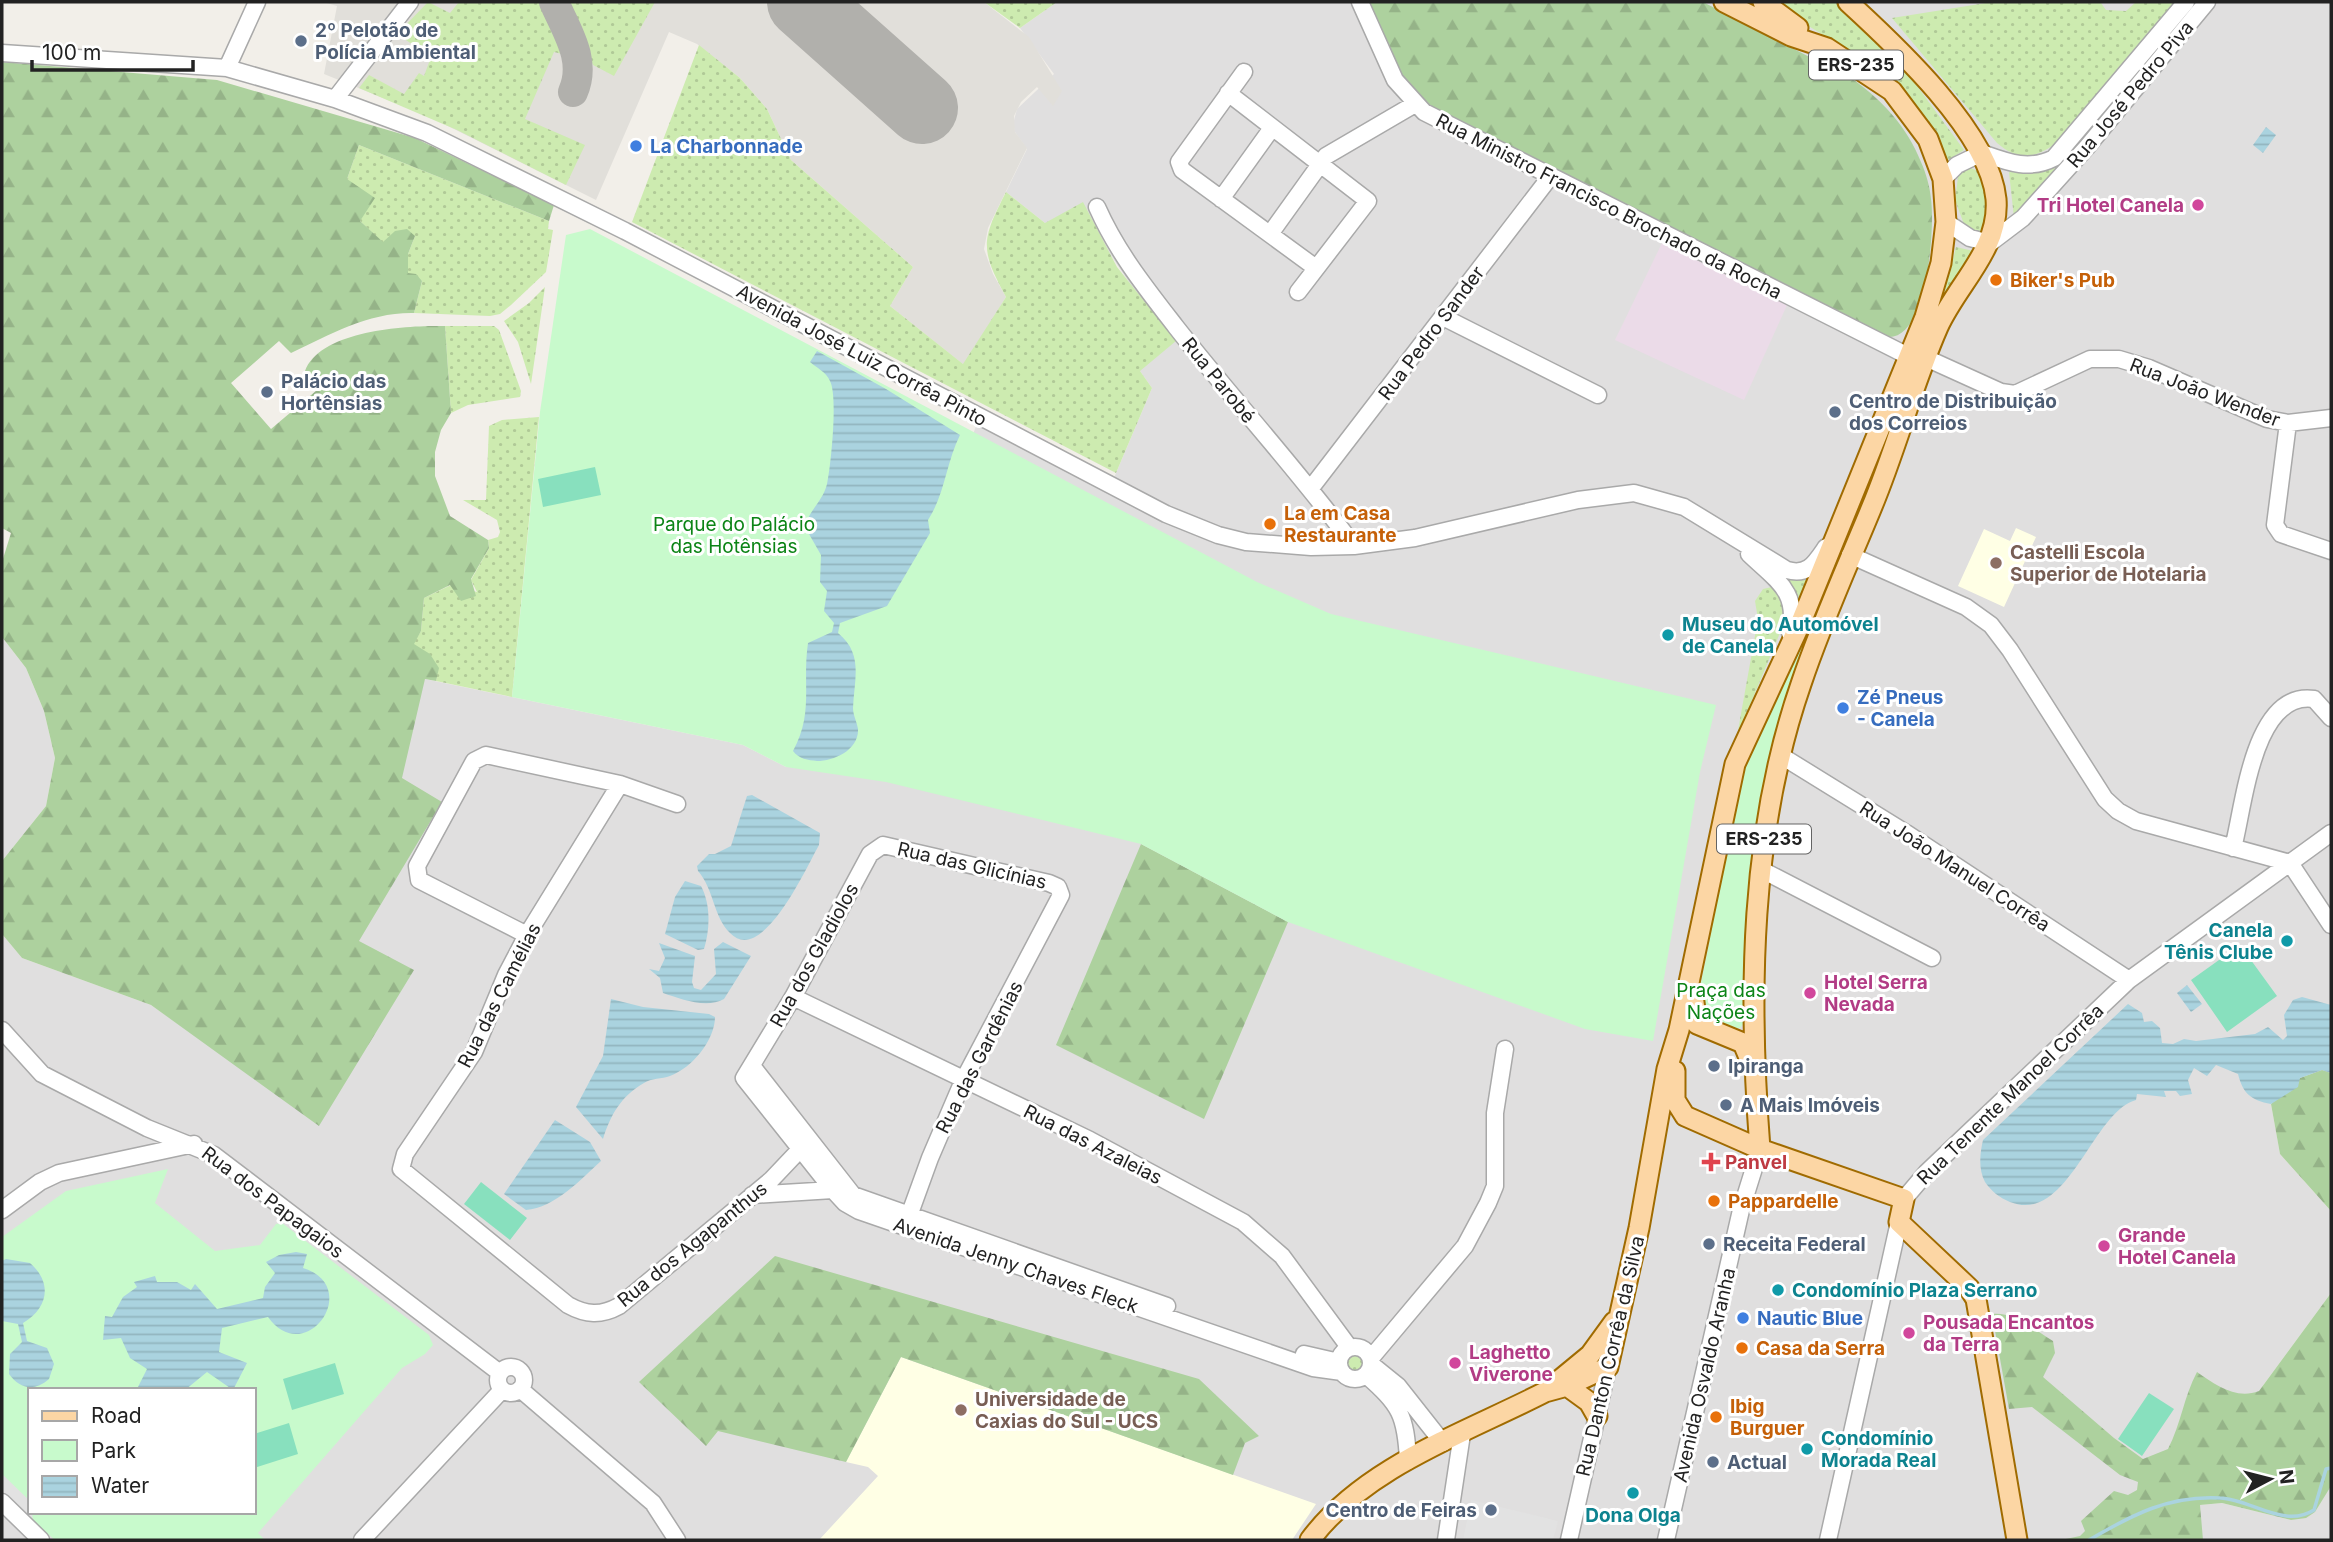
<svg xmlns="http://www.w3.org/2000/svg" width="2333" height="1542" font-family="Inter,sans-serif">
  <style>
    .residential { fill: #e0dfdf; fill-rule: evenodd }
    .industrial { fill: #ebdbe8 }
    .education { fill: #ffffe5 }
    .airport { fill: #e1dfda }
    .grass { fill: url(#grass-dots) }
    .forest { fill: url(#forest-firs) }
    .park { fill: #c8facc; fill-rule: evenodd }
    .pitch { fill: #88e0be }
    .parking { fill: #e2e2e2 }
    .water { fill: url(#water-rules) }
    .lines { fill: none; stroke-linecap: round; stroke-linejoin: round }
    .stream { stroke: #aad3df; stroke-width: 3.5 }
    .taxiway { stroke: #b1b0ac; stroke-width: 30 }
    .runway { stroke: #b1b0ac; stroke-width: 72 }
    .minor-casing { stroke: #a9a9a9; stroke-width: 19 }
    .major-casing { stroke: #a06b00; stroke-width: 23 }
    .minor { stroke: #fff; stroke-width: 16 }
    .major { stroke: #fcd6a4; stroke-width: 19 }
    .service-dot { fill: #5c6f8a; stroke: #fff; stroke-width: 2.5 }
    .shop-dot { fill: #3f7fe0; stroke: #fff; stroke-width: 2.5 }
    .hotel-dot { fill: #d1479c; stroke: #fff; stroke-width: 2.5 }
    .food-dot { fill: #e8710a; stroke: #fff; stroke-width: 2.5 }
    .education-dot { fill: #8d6e63; stroke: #fff; stroke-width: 2.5 }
    .culture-dot { fill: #0f9aa8; stroke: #fff; stroke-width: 2.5 }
    .health-dot { fill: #e0444e; stroke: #fff; stroke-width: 2.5 }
    .labels { text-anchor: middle; stroke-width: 6; stroke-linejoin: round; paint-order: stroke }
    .shield { fill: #fff; stroke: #646464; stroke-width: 2 }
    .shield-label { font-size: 18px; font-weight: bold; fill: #222 }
    .service-label { font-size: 19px; font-weight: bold; fill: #4e5e75; stroke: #fff; text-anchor: start }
    .street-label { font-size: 19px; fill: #222; stroke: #fff }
    .shop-label { font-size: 19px; font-weight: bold; fill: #366cbe; stroke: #fff; text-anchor: start }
    .hotel-label { font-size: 19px; font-weight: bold; fill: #b23c85; stroke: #fff; text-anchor: start }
    .food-label { font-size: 19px; font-weight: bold; fill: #c56008; stroke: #fff; text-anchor: start }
    .park-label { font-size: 19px; fill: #0c8416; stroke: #fff }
    .education-label { font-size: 19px; font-weight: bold; fill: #785e54; stroke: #fff; text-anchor: start }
    .culture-label { font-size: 19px; font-weight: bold; fill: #0d838f; stroke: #fff; text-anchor: start }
    .health-label { font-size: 19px; font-weight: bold; fill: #be3a42; stroke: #fff; text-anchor: start }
  </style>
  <defs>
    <pattern id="grass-dots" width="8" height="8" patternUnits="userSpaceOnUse" patternTransform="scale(1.75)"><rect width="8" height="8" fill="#cdebb0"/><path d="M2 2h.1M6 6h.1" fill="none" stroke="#b0c997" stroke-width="1.8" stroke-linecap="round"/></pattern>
    <pattern id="forest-firs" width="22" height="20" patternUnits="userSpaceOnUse" patternTransform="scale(1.75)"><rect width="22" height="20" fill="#add19e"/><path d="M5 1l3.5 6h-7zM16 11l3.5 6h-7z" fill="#95b388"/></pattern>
    <pattern id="water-rules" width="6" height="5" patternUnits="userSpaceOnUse" patternTransform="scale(1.75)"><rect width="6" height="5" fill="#aad3df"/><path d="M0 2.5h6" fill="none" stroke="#92b5bf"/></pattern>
  </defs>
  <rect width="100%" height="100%" fill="#f2efe9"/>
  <path class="residential" d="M1057,2H2331V1073L2328,1072L2271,1104L2280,1154L2331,1211V1293L2259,1391L2200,1505L2222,1503L2291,1520L2315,1512L2331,1484V1540H2V934L22,958L151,1005L207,1044L425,679L743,745L786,767L935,533L980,416L1111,485L1152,388L1140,371L1128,281L1110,254L1045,223L1006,192L1027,149L1015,132L1013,124L1017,109L1054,74L1020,28ZM30,1390H254V1512H30Z
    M2,637L26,668L44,711L55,758L46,806L2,861Z"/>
  <path class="industrial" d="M1662,243L1787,305L1744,400L1615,340Z"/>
  <path class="education" d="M2016,528L2036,537L2004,607L1958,586L1984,529L2010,541Z
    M901,1357L1316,1504L1292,1540H819L878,1476L868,1467L846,1462Z"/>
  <path class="airport" d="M323,2H984L1029,37L1062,91L1053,106L1037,87L1021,102L1014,116L1015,132L1027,148L988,228L984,249L993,274L1006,297L964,365L890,306L913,267L791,160L767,109L740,78L697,44L669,32L596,200L430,117L324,74L337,6Z"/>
  <path class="grass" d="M428,2L450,13L459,2H548L568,45L566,55L554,52L525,119L585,145L566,185L457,130L359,88L369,75L404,94L419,73L424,76L431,57L397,34Z
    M563,2H655L614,76L593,65Z
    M984,2H1057L1020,28Z
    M1774,2H1837L1906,71L1964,150L1947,161C1907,59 1850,61 1774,2Z
    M1992,2L2101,3L2106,10L2126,11L2136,2H2175L2063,137C2041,157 2021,164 1997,143L1892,18Z
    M2193,2H2199L2083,142L2014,218L2009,172L2035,173L2053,166Z
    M699,45L740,78L767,109L791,160L913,267L890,306L963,364L1006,297C980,249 981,241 1006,192L1045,223L1083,202L1117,267L1176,341L1140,371L1152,388L1116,473L632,222Z
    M359,145L549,221L548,229L553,230L546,272L511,305L500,314L490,316L414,313L422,281L408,273V254L415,236L383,243L360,221L347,179Z
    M1968,167L1978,171L1988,194L1985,227L1978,233L1965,227L1955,200L1958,177Z
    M1956,247L1978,252L1918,350L1950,272Z
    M545,287L531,384L518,342L504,321L529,303Z
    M445,326H494L499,330L521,391L520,397L468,405L451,413Z
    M539,417L512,697L436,681L438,668L413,644L421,631L424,598L451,585L477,592L471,580L489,548L488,540L498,537L500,532L497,520L463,500H486L489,426L502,420Z
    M1815,571L1800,606L1795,591L1780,575Z
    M1772,587L1785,601V621L1737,736L1758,619L1755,601L1763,589Z
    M1345 1363a10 10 0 1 1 20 0a10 10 0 1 1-20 0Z"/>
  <path class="forest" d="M1367,2H1703L1854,80C1884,102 1907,127 1921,162C1926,173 1930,187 1931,199C1935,227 1928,341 1887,337L1416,98L1402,87Z
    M2,62L217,80L415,138L554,205L549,221L359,145L347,179L375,198L360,221L383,242L395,231L407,229L415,236L408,254V273L416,274L422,281L414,313C369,312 331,334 291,353L279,341L231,383L271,429L317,390L305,371C320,330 408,325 445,326L451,413L441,430L435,452V476L450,516L488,540L489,548L471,579L476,596L461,601L450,585L424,598L421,631L414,644L430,654L439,668L436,681L425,679L402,778L442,802L359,941L414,970L319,1126L151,1005L22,958L2,934V861L46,806L55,758L44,711L26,668L2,637V562L11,533L2,528Z
    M1141,844L1288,922L1204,1119L1056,1045Z
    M2322,1070L2331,1073V1211L2280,1154L2271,1104L2300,1078Z
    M775,1256L1199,1379L1259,1436L1245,1443L1233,1475L901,1357L846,1462L718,1431L706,1446L639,1382Z
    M2331,1293V1486L2315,1512L2306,1518L2291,1520L2222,1503L2200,1505L2203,1540H2061L2080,1536L2085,1531L2081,1521L2114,1491L2128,1495L2137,1490L2138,1482L2120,1475L2032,1407L2009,1409L1992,1314C2016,1312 2034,1330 2053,1341L2055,1353L2043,1377L2114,1438L2143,1459L2168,1449C2181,1424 2184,1396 2197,1372C2216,1385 2236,1400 2259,1391Z"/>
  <path class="park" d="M590,229L1257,582L1331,614L1716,705L1700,772L1653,1041L1585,1029L1288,922L1141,844L886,782L786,767L743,745L512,697L540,412L566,235Z
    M1832,566L1838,568C1811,638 1780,706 1766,779L1744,1023L1740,1028L1728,1029L1702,1021L1696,1007L1709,944L1712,905L1741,764Z
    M168,1169L155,1203L215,1251L260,1245L276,1224L282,1223L429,1335L433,1345L425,1354L402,1368L258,1533L265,1540H55L2,1496V1237L66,1191ZM30,1390H254V1512H30Z"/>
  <path class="pitch" d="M595,467L601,495L543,507L538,479Z
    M2240,945L2277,996L2227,1032L2191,980Z
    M481,1182L527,1218L510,1240L464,1204Z
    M335,1363L344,1394L292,1410L283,1379Z
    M2149,1393L2174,1409L2142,1456L2118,1439Z
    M289,1423L298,1454L254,1468V1434Z"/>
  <path class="parking" d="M2,1474L30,1501L33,1520L2,1494Z
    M1471,1500L1558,1521L1553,1540H1463Z"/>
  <path class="water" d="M2266,127L2276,135L2263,153L2253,145Z
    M817,351L886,389L960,435C946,463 945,494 928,520L930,533L887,606L840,623L838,633C864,654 854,680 853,708C853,715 857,722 858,729C859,750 834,761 817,761C808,760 799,759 793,751C814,713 802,684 808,643L832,632L834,623L824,611L827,591L820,582L821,555L805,527C809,510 823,501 827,484C831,465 838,396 830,381C826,372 817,368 810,362Z
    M752,795L820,833L819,845C807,866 762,967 730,933C713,916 714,889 698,871L697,866L709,854H715L731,846L747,796Z
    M685,881L701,886C711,905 710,929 704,949L698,950L665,934L675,897Z
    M723,942L751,956L724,999C706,1009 681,999 663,993L660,978L649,969L659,971L665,958L659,943L695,956L692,982L694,988L701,990L716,974L714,949Z
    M2187,985L2202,1004L2191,1012L2177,993Z
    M2302,997L2331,1005V1073L2322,1070L2300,1078L2298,1087L2271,1104C2251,1100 2243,1094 2238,1074L2216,1065L2207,1076L2194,1068L2188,1080L2192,1094L2180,1096L2176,1091H2164L2166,1097L2137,1094L2136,1100C2092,1112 2068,1225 2010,1202C2000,1198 1991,1191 1985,1182C1978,1169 1980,1153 1983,1140L2128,1004L2142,1013L2144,1022L2152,1021L2160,1028L2162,1043L2173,1044L2184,1039L2196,1041L2255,1034L2268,1027L2283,1040L2287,1036L2284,1015L2293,1000Z
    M611,999L643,1007L709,1014L715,1017C715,1040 692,1068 670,1076C662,1079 651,1078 644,1083C621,1096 610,1116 603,1139L576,1107L603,1056Z
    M555,1120L590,1142L601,1161C581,1179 555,1208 526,1210L504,1194Z
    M296,1252L307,1254L303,1268C364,1287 305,1369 268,1317L222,1328L219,1352L247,1363L233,1390L207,1372L185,1390L138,1387L147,1369L130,1358L121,1338L103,1340L105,1316L112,1317L123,1297L137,1287L134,1282L155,1276L157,1282H177L191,1290L195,1284L217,1309L263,1298L265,1287L275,1273L266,1262L279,1255Z
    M6,1259L30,1263C53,1283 48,1308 23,1323L27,1341L47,1348L54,1364L49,1379C34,1392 20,1389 9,1374L10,1354L22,1342L18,1324L2,1321V1261Z"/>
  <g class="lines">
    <path class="stream" d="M2089,1540C2132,1515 2169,1495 2220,1498C2251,1499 2284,1529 2314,1510L2326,1469L2331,1468"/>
    <path class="taxiway" d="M554,2C567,32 587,60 573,92"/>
    <path class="runway" d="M803,2L922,108"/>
    <defs>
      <path id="minor" d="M1360,2L1395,80L1424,112L1910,357
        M2,53L227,68L335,99L427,133L625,231L1166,514L1218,535L1246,542L1311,547L1354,546L1415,538L1578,500L1634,493L1684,507L1787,570C1808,576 1815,563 1826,547
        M227,68L257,2
        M1244,72L1179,162L1182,170L1316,268
        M1228,93L1368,201L1298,292
        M335,99L410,2
        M1943,179L1957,165L1982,153C2007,162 2029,171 2054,158L2186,2
        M1221,199L1272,128
        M1097,207C1117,252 1145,287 1176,327C1234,401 1298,470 1354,546
        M1946,222L1970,238L1990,243L2023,218L2087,147L2207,2
        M1270,234L1326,156L1415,104
        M1443,317L1598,395
        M1926,358L2001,392L2015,394L2090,359H2119L2149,368L2267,419L2288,423L2331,418
        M2288,423L2275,525L2281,534L2331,551
        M1311,488L1550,177
        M1749,554C1777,581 1799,591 1790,633
        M1850,555L1966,607L1991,625L2010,650L2105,799L2118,811L2136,821L2290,863L2331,925
        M1780,755L1906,833L2129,980
        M620,784L527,935L506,975L474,1052L405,1154L401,1169L568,1305C586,1315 601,1316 619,1306L771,1180L808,1141
        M2233,848C2244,807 2253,690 2314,699L2331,718
        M1760,869L1932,958
        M527,935L419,880L417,866L474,761L486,755L620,784L677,804
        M793,997L1090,1140L1243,1222L1282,1256L1349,1347
        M2,1030L42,1074L147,1128L214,1155L500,1373
        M752,1066L853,1195L1167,1306
        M752,1195L833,1190L839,1186
        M1904,1199L1927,1172L2129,980L2331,833
        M2,1210L40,1182L59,1173L194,1144
        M905,1227L930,1158L963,1081L1061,895L1058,887L1049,883L883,845L870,854L793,997L744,1078L833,1190L845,1203L859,1211L1313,1368L1342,1372
        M1339 1363a16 16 0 1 1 32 0a16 16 0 1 1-32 0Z
        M1304,1354L1339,1362
        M1371,1358L1465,1246L1488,1203L1495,1186V1113L1505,1049
        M1372,1365L1398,1386L1443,1443
        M498 1380a13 13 0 1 1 26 0a13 13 0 1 1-26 0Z
        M1366,1375C1400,1405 1406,1415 1408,1461
        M520,1389L653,1503L677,1540
        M2,1502L41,1540
        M362,1540L502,1390
        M1446,1540L1462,1434
        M1569,1540L1608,1367
        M1666,1540L1741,1210L1760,1149
        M1828,1540L1899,1222"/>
      <path id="major" d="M1763,2L1798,28
        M1693,995L1697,1024L1743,1043L1753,1067
        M1675,1071V1100L1685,1116
        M1685,1116L1760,1149L1904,1199L1899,1222L1969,1288L1976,1299L2017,1540
        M1760,1149C1748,995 1750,831 1801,684C1821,624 1847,567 1871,509C1896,450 1912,386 1938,327C1958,283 2000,249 1996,199C1990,133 1895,45 1848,2
        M1556,1383L1590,1355L1614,1322
        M1567,1386L1589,1402L1597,1416
        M1310,1540C1364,1467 1465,1433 1545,1392L1567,1386L1608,1367L1639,1228L1667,1069L1679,1030L1735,764L1801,622L1925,317L1941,263L1946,222L1943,179L1928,139L1892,91L1827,48L1791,36L1724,2"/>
    </defs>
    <use href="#minor" class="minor-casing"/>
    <use href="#major" class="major-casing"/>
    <use href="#minor" class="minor"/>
    <use href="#major" class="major"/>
  </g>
  <g class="service-dot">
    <circle cx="301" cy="41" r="7"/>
    <circle cx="267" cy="392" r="7"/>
    <circle cx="1835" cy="412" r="7"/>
    <circle cx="1714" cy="1066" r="7"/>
    <circle cx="1726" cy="1105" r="7"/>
    <circle cx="1709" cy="1244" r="7"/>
    <circle cx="1713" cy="1462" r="7"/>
    <circle cx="1491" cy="1510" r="7"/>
  </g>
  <g class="shop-dot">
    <circle cx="636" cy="146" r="7"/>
    <circle cx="1843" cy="708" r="7"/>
    <circle cx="1743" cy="1318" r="7"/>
  </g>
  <g class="hotel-dot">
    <circle cx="2198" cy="205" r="7"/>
    <circle cx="1810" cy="993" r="7"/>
    <circle cx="2104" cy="1246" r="7"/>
    <circle cx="1909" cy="1333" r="7"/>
    <circle cx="1455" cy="1363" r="7"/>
  </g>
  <g class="food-dot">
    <circle cx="1996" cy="280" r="7"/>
    <circle cx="1270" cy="524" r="7"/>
    <circle cx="1714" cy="1201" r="7"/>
    <circle cx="1742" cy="1348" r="7"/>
    <circle cx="1716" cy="1417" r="7"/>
  </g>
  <g class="education-dot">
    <circle cx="1996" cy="563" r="7"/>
    <circle cx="961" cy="1410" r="7"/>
  </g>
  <g class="culture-dot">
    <circle cx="1668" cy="635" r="7"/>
    <circle cx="2287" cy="941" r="7"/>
    <circle cx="1778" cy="1290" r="7"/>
    <circle cx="1807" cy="1449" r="7"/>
    <circle cx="1633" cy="1493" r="7"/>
  </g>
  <path class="health-dot" d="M1707.5 1151.5h7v7h7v7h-7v7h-7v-7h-7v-7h7z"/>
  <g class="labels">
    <g class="shield">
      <rect x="1809" y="50.5" width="94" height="29" rx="5"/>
      <rect x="1717" y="824.5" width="94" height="29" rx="5"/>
    </g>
    <g class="shield-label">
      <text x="1856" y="71">ERS-235</text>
      <text x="1764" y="845">ERS-235</text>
    </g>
    <g class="service-label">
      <text x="315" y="37">2º Pelotão de<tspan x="315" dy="22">Polícia Ambiental</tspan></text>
      <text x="281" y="388">Palácio das<tspan x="281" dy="22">Hortênsias</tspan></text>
      <text x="1849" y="408">Centro de Distribuição<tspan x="1849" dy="22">dos Correios</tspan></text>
      <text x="1728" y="1073">Ipiranga</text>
      <text x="1740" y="1112">A Mais Imóveis</text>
      <text x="1723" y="1251">Receita Federal</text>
      <text x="1727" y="1469">Actual</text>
      <text x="1477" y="1517" text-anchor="end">Centro de Feiras</text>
    </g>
    <g class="street-label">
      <text transform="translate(2130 94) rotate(-50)" y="7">Rua José Pedro Piva</text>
      <text transform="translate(1609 206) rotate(27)" y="7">Rua Ministro Francisco Brochado da Rocha</text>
      <text transform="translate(1431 333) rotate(-53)" y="7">Rua Pedro Sander</text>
      <text transform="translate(862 355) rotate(28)" y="7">Avenida José Luiz Corrêa Pinto</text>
      <text transform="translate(1219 380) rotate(51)" y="7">Rua Parobé</text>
      <text transform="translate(2205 392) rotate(21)" y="7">Rua João Wender</text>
      <text transform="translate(972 865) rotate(13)" y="7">Rua das Glicínias</text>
      <text transform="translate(1955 866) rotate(33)" y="7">Rua João Manuel Corrêa</text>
      <text transform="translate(814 955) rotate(-61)" y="7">Rua dos Gladiolos</text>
      <text transform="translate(499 995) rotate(-63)" y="7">Rua das Camélias</text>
      <text transform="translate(979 1057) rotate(-63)" y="7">Rua das Gardênias</text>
      <text transform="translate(2010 1094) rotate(-44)" y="7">Rua Tenente Manoel Corrêa</text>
      <text transform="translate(1093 1144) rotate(27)" y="7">Rua das Azaleias</text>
      <text transform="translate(273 1202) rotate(37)" y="7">Rua dos Papagaios</text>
      <text transform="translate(692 1244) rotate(-39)" y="7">Rua dos Agapanthus</text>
      <text transform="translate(1016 1265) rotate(19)" y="7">Avenida Jenny Chaves Fleck</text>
      <text transform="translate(1610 1356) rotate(-77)" y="7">Rua Danton Corrêa da Silva</text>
      <text transform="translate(1704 1375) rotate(-77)" y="7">Avenida Osvaldo Aranha</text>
    </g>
    <g class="shop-label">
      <text x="650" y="153">La Charbonnade</text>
      <text x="1857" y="704">Zé Pneus<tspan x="1857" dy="22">- Canela</tspan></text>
      <text x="1757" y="1325">Nautic Blue</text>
    </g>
    <g class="hotel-label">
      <text x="2184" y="212" text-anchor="end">Tri Hotel Canela</text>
      <text x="1824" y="989">Hotel Serra<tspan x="1824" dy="22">Nevada</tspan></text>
      <text x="2118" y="1242">Grande<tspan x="2118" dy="22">Hotel Canela</tspan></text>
      <text x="1923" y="1329">Pousada Encantos<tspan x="1923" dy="22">da Terra</tspan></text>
      <text x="1469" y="1359">Laghetto<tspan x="1469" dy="22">Viverone</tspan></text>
    </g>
    <g class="food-label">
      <text x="2010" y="287">Biker's Pub</text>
      <text x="1284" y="520">La em Casa<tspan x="1284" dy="22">Restaurante</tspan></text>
      <text x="1728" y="1208">Pappardelle</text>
      <text x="1756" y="1355">Casa da Serra</text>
      <text x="1730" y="1413">Ibig<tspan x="1730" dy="22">Burguer</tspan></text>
    </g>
    <g class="park-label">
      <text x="734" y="531">Parque do Palácio<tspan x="734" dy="22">das Hotênsias</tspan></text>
      <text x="1721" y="997">Praça das<tspan x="1721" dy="22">Nações</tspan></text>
    </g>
    <g class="education-label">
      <text x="2010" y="559">Castelli Escola<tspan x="2010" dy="22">Superior de Hotelaria</tspan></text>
      <text x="975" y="1406">Universidade de<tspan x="975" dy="22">Caxias do Sul - UCS</tspan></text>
    </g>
    <g class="culture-label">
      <text x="1682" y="631">Museu do Automóvel<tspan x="1682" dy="22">de Canela</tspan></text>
      <text x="2273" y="937" text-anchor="end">Canela<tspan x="2273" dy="22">Tênis Clube</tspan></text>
      <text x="1792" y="1297">Condomínio Plaza Serrano</text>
      <text x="1821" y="1445">Condomínio<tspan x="1821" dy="22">Morada Real</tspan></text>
      <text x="1633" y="1522" text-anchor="middle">Dona Olga</text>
    </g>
    <g class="health-label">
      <text x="1725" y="1169">Panvel</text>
    </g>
  </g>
  <rect width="2333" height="1542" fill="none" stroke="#222222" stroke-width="7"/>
  <rect x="28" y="1388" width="228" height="126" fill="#ffffff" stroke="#a7a7a7" stroke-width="2"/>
  <rect x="42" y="1411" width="35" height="10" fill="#fcd6a4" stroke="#a7a7a7" stroke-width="2"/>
  <text x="91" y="1423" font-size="21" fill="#222222">Road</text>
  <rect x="42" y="1440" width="35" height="21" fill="#c8facc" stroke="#a7a7a7" stroke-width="2"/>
  <text x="91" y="1458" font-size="21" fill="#222222">Park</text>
  <rect x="42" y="1476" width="35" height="21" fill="url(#water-rules)" stroke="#a7a7a7" stroke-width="2"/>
  <text x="91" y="1493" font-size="21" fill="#222222">Water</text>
  <g transform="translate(2270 1479) rotate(83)" stroke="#ffffff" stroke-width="5" paint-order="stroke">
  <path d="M0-5L12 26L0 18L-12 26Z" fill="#222222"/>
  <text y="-10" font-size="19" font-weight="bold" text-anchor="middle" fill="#222222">N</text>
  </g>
  <path d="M32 60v10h161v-10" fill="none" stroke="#222222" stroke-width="3.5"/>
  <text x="42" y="60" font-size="21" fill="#222222" stroke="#ffffff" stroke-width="5" paint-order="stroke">100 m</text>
</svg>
